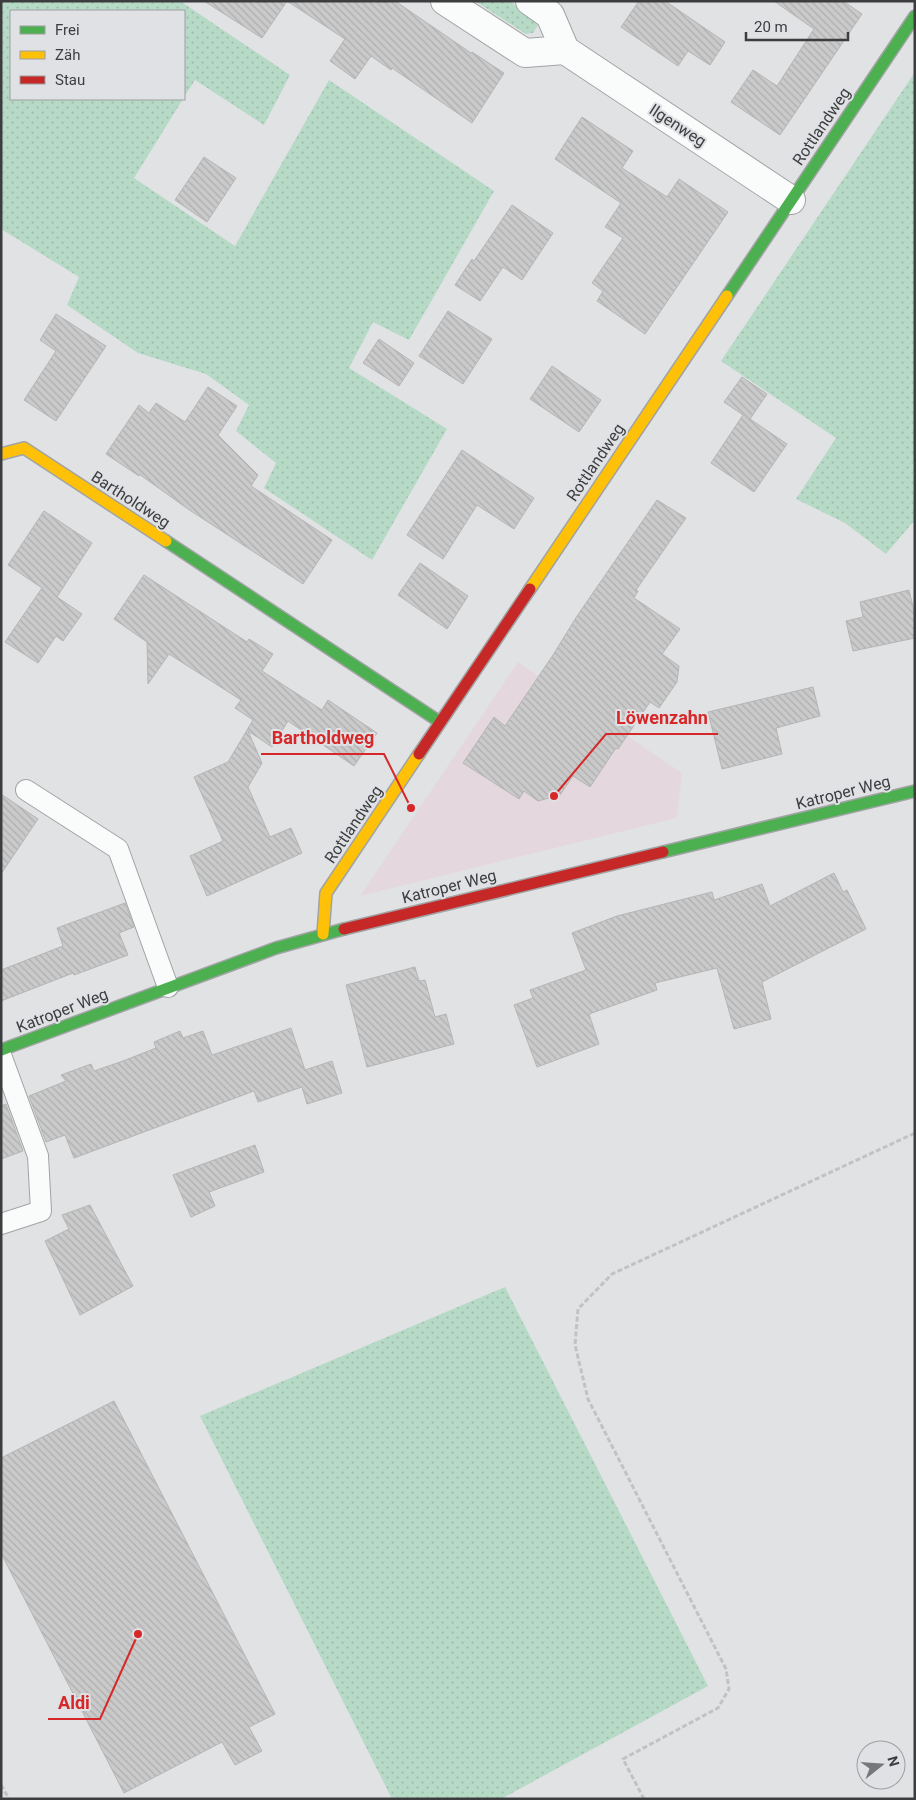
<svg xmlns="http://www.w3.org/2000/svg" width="916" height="1800" font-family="Roboto,sans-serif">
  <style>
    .education { fill: #e4d8de }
    .grass { fill: url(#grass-dots) }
    .building { fill: url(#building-back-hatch); stroke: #b5b5b5 }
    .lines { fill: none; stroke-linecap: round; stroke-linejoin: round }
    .lane-casing { stroke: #a1a3a4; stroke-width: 22 }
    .street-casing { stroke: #a1a3a4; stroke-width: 30 }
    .fast-casing { stroke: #a1a3a4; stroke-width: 14 }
    .slow-casing { stroke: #a1a3a4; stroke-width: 14 }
    .jam-casing { stroke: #a1a3a4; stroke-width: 14 }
    .path { stroke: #c2c2c3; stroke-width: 3; stroke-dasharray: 5 2.5; stroke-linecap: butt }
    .lane { stroke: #fafbfb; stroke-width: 20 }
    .street { stroke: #fafbfb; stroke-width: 28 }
    .fast { stroke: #4caf50; stroke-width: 11 }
    .slow { stroke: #ffc107; stroke-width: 11 }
    .jam { stroke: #c62828; stroke-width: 11 }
    .labels { text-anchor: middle; stroke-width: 4; stroke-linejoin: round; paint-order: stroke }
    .street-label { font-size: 16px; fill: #3c3d3e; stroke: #dfe1e5 }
    .leader { fill: none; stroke: #d62828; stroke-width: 2 }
    .callout-dot { fill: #d62828; stroke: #dfe1e5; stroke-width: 2 }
    .callout-label { font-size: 18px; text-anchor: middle; font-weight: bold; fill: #d62828; stroke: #dfe1e5; stroke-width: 4; stroke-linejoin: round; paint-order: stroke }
  </style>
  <defs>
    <pattern id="grass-dots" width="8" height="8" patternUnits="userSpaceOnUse" patternTransform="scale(1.25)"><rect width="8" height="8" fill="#b7dac7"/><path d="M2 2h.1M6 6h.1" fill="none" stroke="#9ebcac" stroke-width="1.8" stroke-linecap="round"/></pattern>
    <pattern id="building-back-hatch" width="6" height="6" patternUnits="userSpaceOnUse" patternTransform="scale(1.25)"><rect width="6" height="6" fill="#cacaca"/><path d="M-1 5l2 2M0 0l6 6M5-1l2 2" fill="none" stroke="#aeaeaf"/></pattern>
  </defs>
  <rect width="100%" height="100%" fill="#e0e2e4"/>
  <path class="education" d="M518,662L682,773L677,818L360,896Z"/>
  <path class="grass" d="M1,1H180L290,75L264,125L195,80L184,97V11H11V99H183L134,178L235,246L329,80L494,191L409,340L373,322L349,368L447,429L372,560L264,488L276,463L236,431L249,405L206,374L138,353L67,305L79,277L1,229Z
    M475,1H509L534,18L538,25L533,33L526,34Z
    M915,72V462H913L914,521L886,554L845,523L796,499L836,438L721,361Z
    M505,1287L708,1686L501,1799H392L200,1416Z"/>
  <path class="building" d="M204,1H287L262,38Z
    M287,1H395L471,53L472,52L504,73L472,123L392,68L391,70L371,56L355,79L330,61L345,39Z
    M639,1H665L725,42L710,65L688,51L678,66L621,27Z
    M774,1H843L862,14L780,135L731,102L753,70L777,86L814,29Z
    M582,117L633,151L622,168L667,197L679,179L728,212L645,334L597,301L603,291L592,283L623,238L605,227L621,203L555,159Z
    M204,157L236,178L207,222L175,200Z
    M512,205L553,233L522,280L503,267L480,301L455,285L472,259L474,261Z
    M448,311L492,339L463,384L419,356Z
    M56,314L106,346L56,421L24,400L56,351L40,340Z
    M379,339L414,363L399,386L363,363Z
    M552,366L601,400L579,432L530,399Z
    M742,377L767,394L750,419L787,444L754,492L711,463L743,415L724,402Z
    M208,387L237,406L218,435L258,475L251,486L332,540L303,584L188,509L139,474V476L106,454L139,405L149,413L156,403L185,422Z
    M462,450L534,498L514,529L477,505L443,559L407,535Z
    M657,500L686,518L636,590L638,591L634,598L680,629L662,654L679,666L677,682L659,708L650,702L618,749L616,748L590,787L573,776L560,795L538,801L524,791L519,799L463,763L494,717L505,726L553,655L577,616Z
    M44,511L92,543L57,597L82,614L63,641L56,636L38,663L5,642L42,588L8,565Z
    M420,563L468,596L447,629L398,595Z
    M144,575L227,629L247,642L249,639L273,654L262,671L322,710L328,700L377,733L354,766L288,721L272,747L248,731L262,763L248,787L270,837L291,828L302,853L207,896L190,856L223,841L194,777L228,762L253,720L235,708L241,700L169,654L148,684L147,642L114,619Z
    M909,590L915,615V638L853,651L846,621L863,617L860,602Z
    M813,687L820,716L776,728L782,754L722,769L708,712Z
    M1,794L38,819L1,874Z
    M834,873L843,892L847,890L866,929L762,982L771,1019L734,1029L717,968L655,983L657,990L589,1014L599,1044L537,1067L514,1005L533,998L530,990L586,970L572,933L617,916L712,892L714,900L762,884L770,906Z
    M125,903L134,927L119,933L128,955L74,975L73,973L1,1001V970L63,946L57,928Z
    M415,967L419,981L425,980L435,1017L446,1014L454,1044L367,1067L346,985Z
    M291,1028L305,1070L332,1061L342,1093L307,1104L302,1087L258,1102L254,1091L74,1158L65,1135L46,1142L29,1096L66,1081L61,1075L91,1064L94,1071L123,1061L156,1048L154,1042L180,1031L183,1038L203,1031L212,1055Z
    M6,1104L23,1151L1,1159V1106Z
    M255,1145L264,1172L209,1192L215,1206L191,1217L173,1175Z
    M90,1205L133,1286L80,1315L45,1241L69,1229L62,1215Z
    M114,1401L275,1714L249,1727L262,1751L235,1765L222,1742L124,1793L1,1553V1458Z"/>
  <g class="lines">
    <defs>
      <path id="lane" d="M26,790L118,849L168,987
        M1,1055L38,1156L41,1211L1,1224"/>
      <path id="street" d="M445,1L525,53L565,50
        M530,1L550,15L565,50L791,200"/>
      <path id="fast" d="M727,296L915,16
        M166,541L440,722
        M663,852L915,791
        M1,1050L276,948L344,929"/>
      <path id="slow" d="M1,454L24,448L166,541
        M530,589L727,296
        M323,934L326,893L419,754"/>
      <path id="jam" d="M419,754L530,589
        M344,929L663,852"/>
    </defs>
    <use href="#lane" class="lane-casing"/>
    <use href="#street" class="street-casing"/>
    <use href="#fast" class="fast-casing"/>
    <use href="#slow" class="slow-casing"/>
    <use href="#jam" class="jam-casing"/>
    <path class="path" d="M1,1785L9,1799
      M644,1799L623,1759L718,1708L729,1689L726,1669L588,1399L575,1345L578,1309L612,1274L915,1133"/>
    <use href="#lane" class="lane"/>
    <use href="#street" class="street"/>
    <use href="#fast" class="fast"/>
    <use href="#slow" class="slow"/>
    <use href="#jam" class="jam"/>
  </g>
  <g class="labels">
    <g class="street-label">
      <text transform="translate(678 125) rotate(33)" y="6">Ilgenweg</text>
      <text transform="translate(821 126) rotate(-56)" y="6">Rottlandweg</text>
      <text transform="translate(595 462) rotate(-56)" y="6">Rottlandweg</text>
      <text transform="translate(131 499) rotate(33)" y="6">Bartholdweg</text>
      <text transform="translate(843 792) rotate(-14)" y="6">Katroper Weg</text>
      <text transform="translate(353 824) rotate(-56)" y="6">Rottlandweg</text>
      <text transform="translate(449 886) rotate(-14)" y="6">Katroper Weg</text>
      <text transform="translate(62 1010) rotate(-21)" y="6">Katroper Weg</text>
    </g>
  </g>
  <path class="leader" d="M554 796L606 734H718M411 808L384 754H261M138 1634L100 1719H48"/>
  <g class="callout-dot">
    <circle cx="554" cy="796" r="5"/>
    <circle cx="411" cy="808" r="5"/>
    <circle cx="138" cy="1634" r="5"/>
  </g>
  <g class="callout-label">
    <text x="662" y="724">Löwenzahn</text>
    <text x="323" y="744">Bartholdweg</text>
    <text x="74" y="1709">Aldi</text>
  </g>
  <rect width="916" height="1800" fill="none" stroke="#3c3d3e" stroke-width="5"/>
  <rect x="10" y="10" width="175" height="90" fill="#dfe1e5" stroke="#9e9fa2"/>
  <rect x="20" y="26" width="25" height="8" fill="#4caf50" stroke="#9e9fa2"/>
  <text x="55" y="35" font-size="15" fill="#3c3d3e">Frei</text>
  <rect x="20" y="51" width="25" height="8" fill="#ffc107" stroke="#9e9fa2"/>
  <text x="55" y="60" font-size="15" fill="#3c3d3e">Zäh</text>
  <rect x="20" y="76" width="25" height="8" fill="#c62828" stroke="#9e9fa2"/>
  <text x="55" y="85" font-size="15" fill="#3c3d3e">Stau</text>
  <g transform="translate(881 1765) rotate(73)"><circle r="24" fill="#dfe1e5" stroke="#9e9fa2"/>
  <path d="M0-4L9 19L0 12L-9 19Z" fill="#757778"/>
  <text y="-8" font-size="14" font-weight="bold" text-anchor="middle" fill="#3c3d3e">N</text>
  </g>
  <path d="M746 32v8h102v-8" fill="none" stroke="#3c3d3e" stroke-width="2.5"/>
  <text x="754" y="32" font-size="15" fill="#3c3d3e" stroke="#dfe1e5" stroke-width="4" paint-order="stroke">20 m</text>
</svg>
